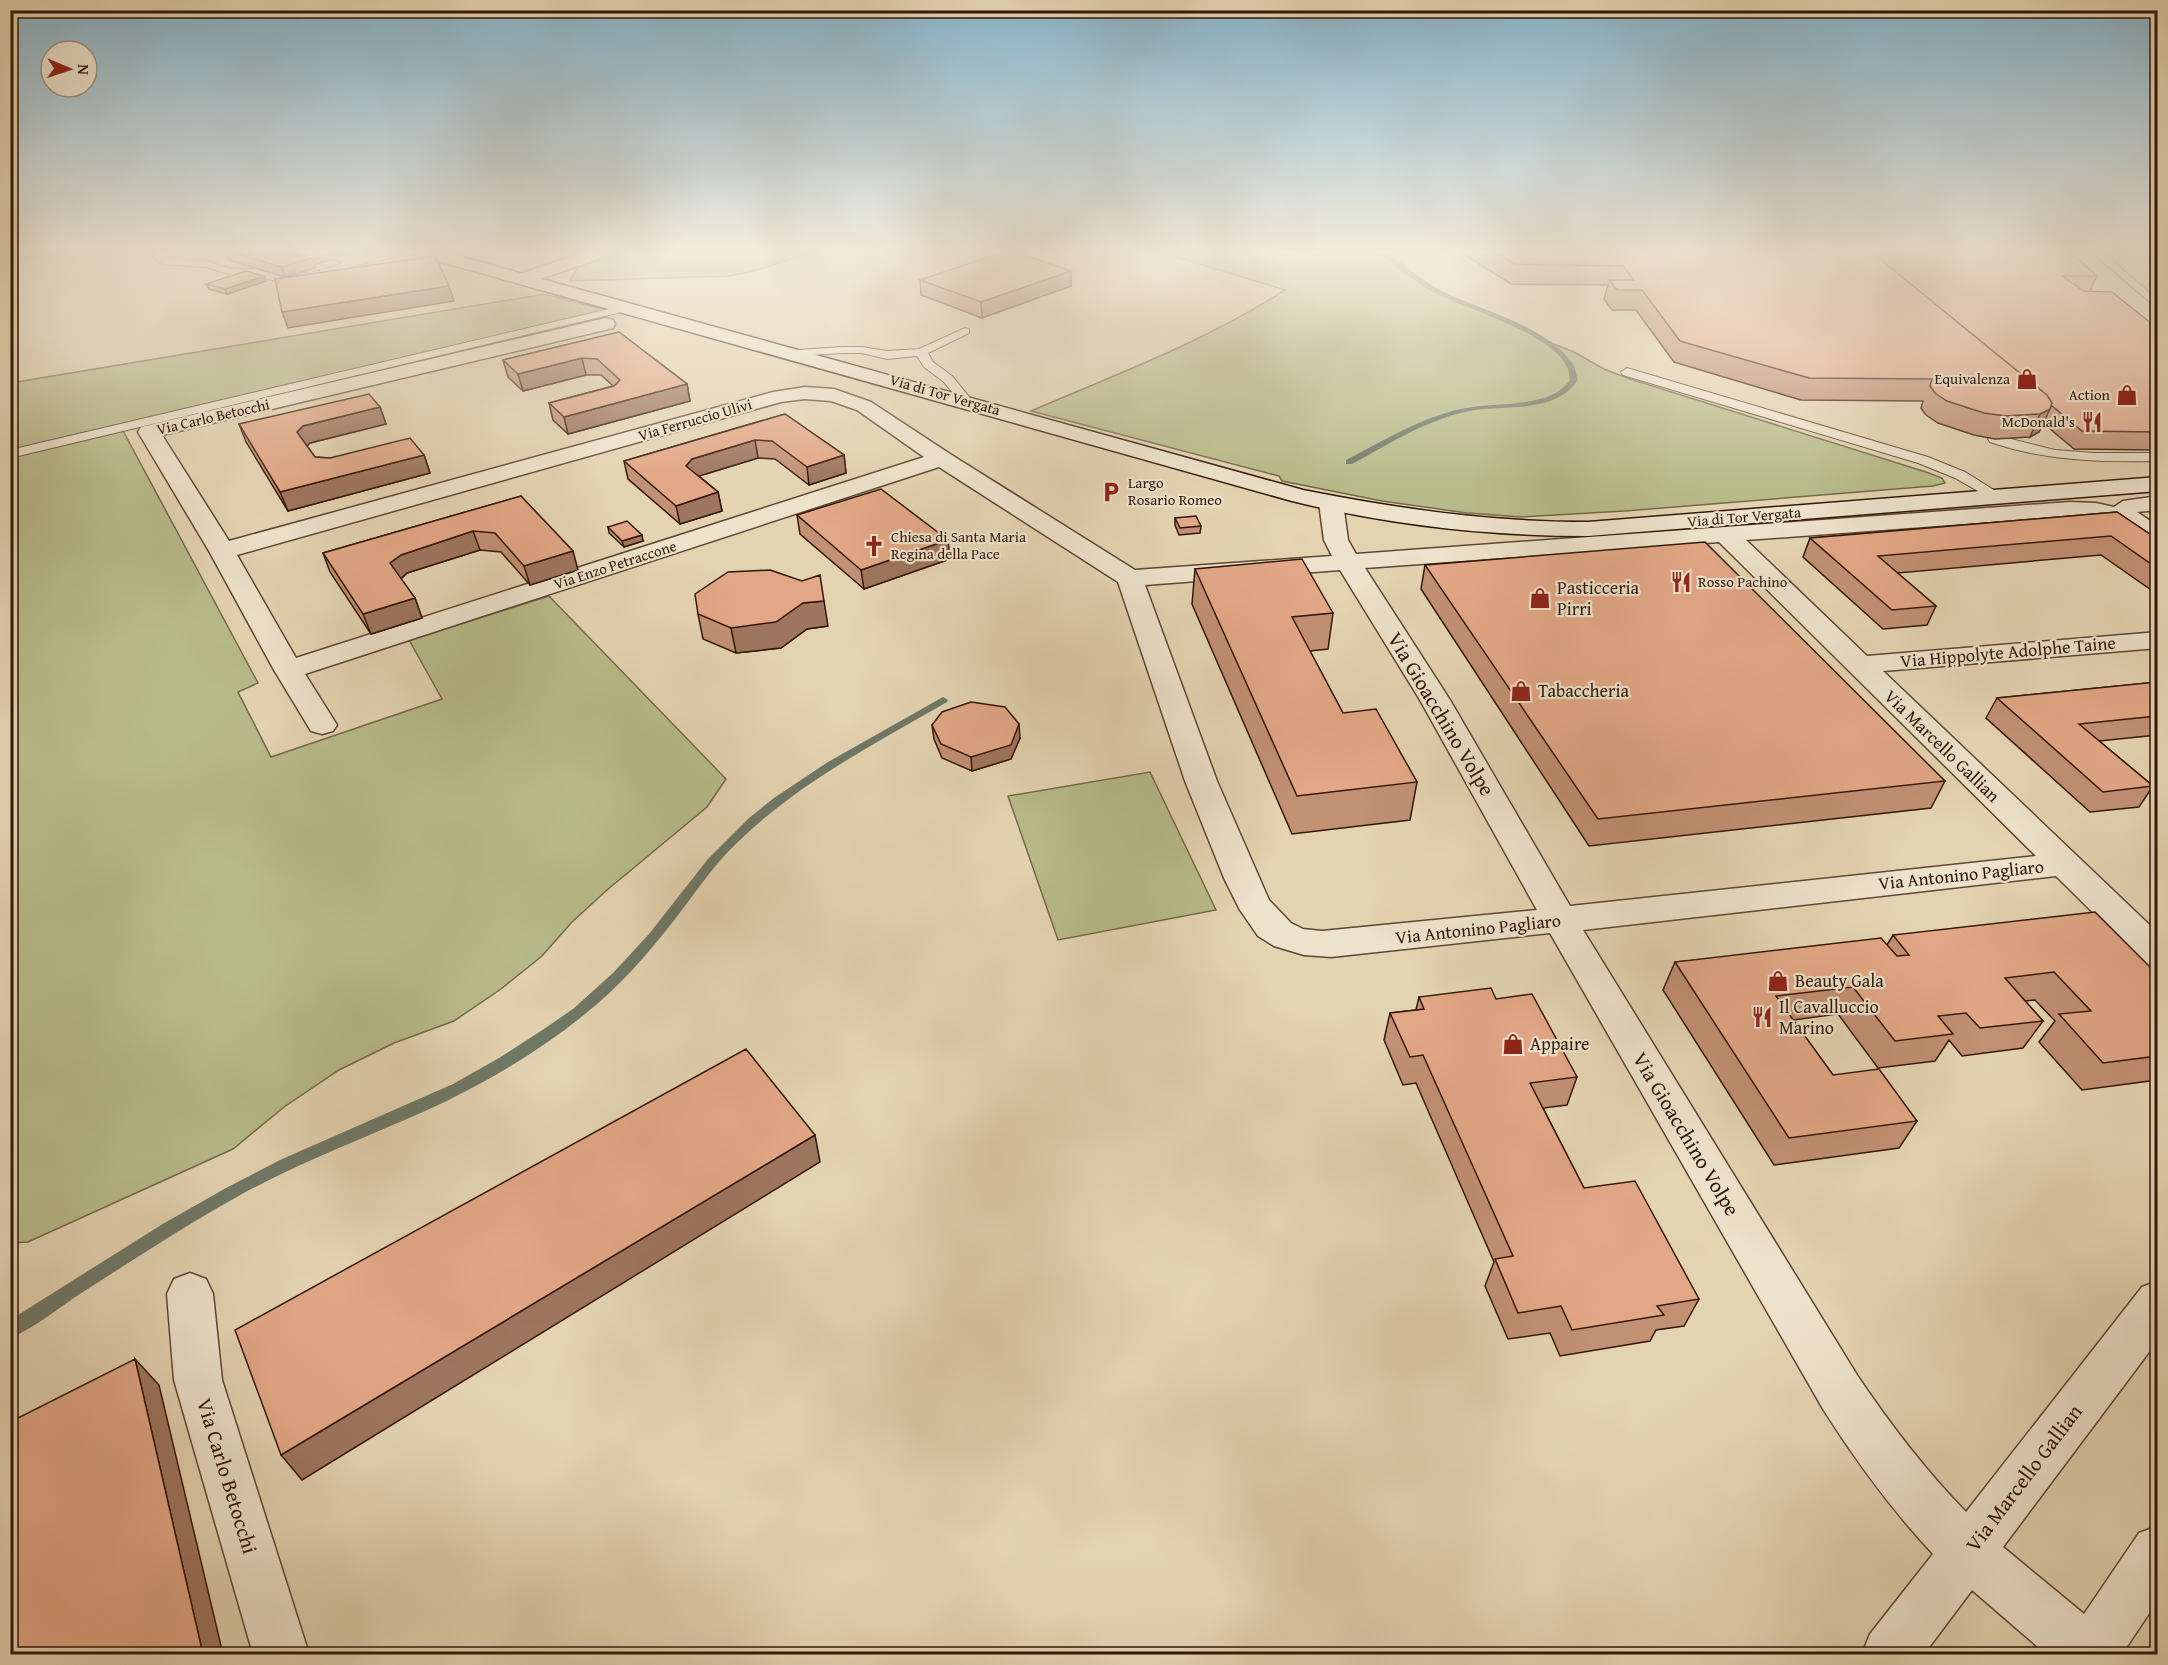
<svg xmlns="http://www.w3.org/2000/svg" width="2168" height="1665" font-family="'Gentium Book Plus',serif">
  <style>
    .green { fill: #b7bb89; stroke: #746948; stroke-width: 1.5 }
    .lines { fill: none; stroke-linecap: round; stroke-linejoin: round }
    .stream { fill: #6f7867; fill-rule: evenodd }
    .lane-casing { stroke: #5e4632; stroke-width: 2 }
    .street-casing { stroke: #5e4632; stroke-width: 3 }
    .secondary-casing { stroke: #321708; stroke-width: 3 }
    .lane { fill: #ede2cc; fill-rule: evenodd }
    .street { fill: #ede2cc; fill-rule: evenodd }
    .secondary { fill: #ede2cc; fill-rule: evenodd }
    .wall { fill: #c29073; stroke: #321708; stroke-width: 1.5 }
    .shaded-wall { fill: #9e755e; stroke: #321708; stroke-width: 1.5 }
    .building { fill: #e2a786; stroke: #321708; stroke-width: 1.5 }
    .labels { text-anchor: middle; stroke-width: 4.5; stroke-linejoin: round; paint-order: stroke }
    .far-poi-label { font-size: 15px; fill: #321708; stroke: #ede2cc; text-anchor: end }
    .far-street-label { font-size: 15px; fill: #321708; stroke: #ede2cc }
    .poi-label { font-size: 18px; fill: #321708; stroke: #ede2cc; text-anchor: start }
    .street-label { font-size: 18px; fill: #321708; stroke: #ede2cc }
    .near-street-label { font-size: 21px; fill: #321708; stroke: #ede2cc }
  </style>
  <rect width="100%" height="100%" fill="#e4d3b1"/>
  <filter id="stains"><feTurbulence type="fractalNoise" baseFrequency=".00333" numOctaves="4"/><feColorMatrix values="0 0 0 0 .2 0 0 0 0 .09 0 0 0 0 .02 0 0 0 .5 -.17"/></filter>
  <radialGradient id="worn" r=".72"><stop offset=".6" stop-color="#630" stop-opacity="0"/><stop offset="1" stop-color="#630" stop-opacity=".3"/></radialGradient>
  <path class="green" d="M10,250H86L11,261Z
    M614,250H820L754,271L729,276L570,281L580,263Z
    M1153,250H1376L1452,299L1506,320L1539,338L1574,352L1604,369L1627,378L1926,472L1942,478L1945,483L1933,486L1625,511L1521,517L1467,513L1382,501L1282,481L1279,476L1031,411C1117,374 1206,341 1285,290Z
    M545,294L606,310L120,425L258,683L238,692L271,757L442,699L409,640L549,596L726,779L707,807L607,890L572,922L542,956L501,989L454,1021L394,1043L339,1070L284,1107L233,1149L28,1242L11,1243V383Z
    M1150,772L1216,910L1058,940L1008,796Z"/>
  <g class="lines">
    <path class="stream" d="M1375,250H1382L1388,253C1404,264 1419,278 1436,288C1476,310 1546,324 1572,363C1575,367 1576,374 1578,380C1555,413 1510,405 1475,410C1431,417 1391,443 1352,464H1346V460C1383,441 1420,418 1461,409C1493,401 1550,410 1570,380C1569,376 1569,370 1567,367C1552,333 1463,308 1431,291C1412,280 1392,264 1375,250Z
      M943,697L948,700L947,702C869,747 787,789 725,855C706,876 690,900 672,923C646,956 618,988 585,1014C536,1054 480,1086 423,1112C360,1140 295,1164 235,1198C183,1227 133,1260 83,1292C61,1306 35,1328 10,1338V1320L161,1225L226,1188L280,1160L453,1084L499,1058L544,1029L573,1009L613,973L649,934L708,859L749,818L774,798L828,762Z"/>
    <defs>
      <path id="lane" d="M171,250H187L165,258L207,261L232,269H256L282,277L323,270L344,262L309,252L308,250H323L354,259L405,250H425L420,253L356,265L325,276L282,283L255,275H231L206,267L162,264L153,256Z
        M2089,250H2100L2158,300V309Z
        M2125,250H2138L2158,259V266Z
        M630,304L634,305V309L10,458V450Z
        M965,328L969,329V333L928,353L933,362L952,376L970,398L972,401L970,404H962L944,382L924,367L917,356L887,359L862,353H843L797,356L791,353L797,350L843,347H862L887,351L919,349Z
        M1627,368L1928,457L1965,472L2002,495L2000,498H1990L1955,478L1918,463L1623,375L1621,372Z
        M1995,435L2055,450L2095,453H2158V461C2100,462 2045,461 1990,442L1988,439Z"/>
      <path id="street" d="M590,250H614L612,254L529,283H517L514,279L517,275Z
        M606,318L613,320L615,324L613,328L162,435L229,541L773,392L805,387L834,389L871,402L950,454L1135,570L1332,556L1324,540L1319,503L1323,498L1331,496L1339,498L1343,503L1348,540L1356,554L2070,502L2096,503L2114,507L2123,501L2158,496V510L2137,512L2158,526V544C2144,541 2136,530 2123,525C2106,518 2088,517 2070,516L1746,540L1867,656L2158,632V648L1883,671L2158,933V968L2145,964L2056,876L1583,930L1857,1375C1890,1424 1925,1470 1966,1512L2142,1287L2158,1281V1340L2003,1547L2084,1614L2139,1533L2158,1526V1600L2122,1654H2046L1972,1590L1924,1654H1862L1870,1634L1933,1554C1891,1509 1856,1461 1823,1409L1550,933L1331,957L1304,955L1274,946L1258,936L1240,910L1224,878L1185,781L1118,582L939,467L305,674L337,725L333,731L322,734L311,731L274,670L209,551L138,432L141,427ZM805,399L831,401L857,410L924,457L296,658L237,555L781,402ZM1719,542L2036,856L1570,906L1450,700L1365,568ZM1340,570L1420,700L1537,910L1322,931L1303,929L1291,923L1269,900L1217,781L1145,585Z
        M190,1273L206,1279L213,1294L222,1380L309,1654H253L174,1380L167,1294L174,1279Z"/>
      <path id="secondary" d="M411,250H437L1303,490C1400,509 1489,522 1588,522L2158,477V491L1588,536C1488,536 1389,525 1292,501L413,254Z"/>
    </defs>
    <use href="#lane" class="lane-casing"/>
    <use href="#street" class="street-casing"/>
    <use href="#secondary" class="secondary-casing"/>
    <use href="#lane" class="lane"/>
    <use href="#street" class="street"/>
    <use href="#secondary" class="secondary"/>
  </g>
  <path class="wall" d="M225,250L314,265L315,268L285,277L229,260Z
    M1457,250H2068L2097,276L2090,291L2157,328V443L2154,450L2074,449L2043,423L2039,432L2030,437L1995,439L1974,435L1938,423L1926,415L1921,408L1923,401L1801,400L1674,362L1636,310H1612L1604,299L1608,285L1511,284Z
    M264,276L266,281L227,294L209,289L206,284Z
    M920,280L1071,286L982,318L921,295Z
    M619,332L687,384L690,401L568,434L553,420L549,403L613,386L601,375H586L523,391L508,377L503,360Z
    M380,407L386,424L310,443L307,446L315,457L330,458L424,455L430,473L288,511L246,442L239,424Z
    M785,414L844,455L846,473L809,485L775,459L758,458L699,476L718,492L722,511L680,524L628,479L624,461Z
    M521,496L578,570L530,585L501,552L480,550L407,573L401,579L415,598L422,618L371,634L330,572L323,553Z
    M2117,512L2157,539V594L2101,555L1897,573L1936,606L1927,625L1883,629L1803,557L1810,538Z
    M797,515L950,559L864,589L800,534Z
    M1175,518L1201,526L1200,533L1179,535L1175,525Z
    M608,527L643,541L624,547L609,533Z
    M1425,565L1945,781L1931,808L1589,846L1421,589Z
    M1195,569L1333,613L1328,649L1310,651L1343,713L1417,782L1410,820L1292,834L1192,604Z
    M698,614L828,626L807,629L781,648L736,653L703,639Z
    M2157,682V735L2099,741L2153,786L2139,807L2090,812L1986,718L1997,698Z
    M932,725L1020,738L1011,759L972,771L942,758L934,739Z
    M1893,935L2157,974V1080L2082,1090L2039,1042L2055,1021L2035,1000L2025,1001L2043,1021L2023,1048L1962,1056L1949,1040L1935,1061L1878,1068L1838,1014L1793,1020L1833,1075L1917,1121L1899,1148L1774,1165L1663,990L1675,962L1887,945Z
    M1419,997L1496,999L1577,1077L1567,1105L1543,1108L1584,1188L1699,1299L1684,1326L1656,1330L1650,1341L1560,1356L1550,1333L1508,1339L1485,1286L1494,1262L1416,1083L1403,1085L1384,1040L1390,1013L1416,1010Z"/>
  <path class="shaded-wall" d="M345,250H362L314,265L315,268L285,277L281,267L311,258Z
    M1071,271V286L982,318L981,302Z
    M264,276L266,281L227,294L225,289Z
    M449,286L454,301L288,328L282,312Z
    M582,358L586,375L523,391L518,374Z
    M687,384L690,401L568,434L564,417Z
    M380,407L386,424L310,443L304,449L297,432L303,426Z
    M2050,409L2039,432L2030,437L2040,414Z
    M755,440L758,458L696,477L686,466L692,459Z
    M424,455L430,473L288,511L280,492Z
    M844,455L846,473L809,485L807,467Z
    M718,492L722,511L680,524L676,506Z
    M473,531L480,550L407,573L397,582L390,563L401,555Z
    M642,535L643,541L624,547L622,541Z
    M948,540L950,559L864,589L861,570Z
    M573,551L578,570L530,585L524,566Z
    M415,598L422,618L371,634L363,614Z
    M824,601L828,626L807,629L781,648L736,653L731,628L803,603Z
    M1019,724L1020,738L1011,759L972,771L971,757Z
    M815,1135L820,1162L302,1480L281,1455Z
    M135,1359L159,1385L223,1654H203Z"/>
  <path class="building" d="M225,250H285L311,258L281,267Z
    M291,250H345L312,260L311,258L288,251Z
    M1009,250L1071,271L981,302L920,280Z
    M1491,250H1869L2047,395L2052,403L2050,409L2040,414L2006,416L1984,413L1947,401L1935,393L1930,386L1932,379L1809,378L1680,341L1642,290H1617L1609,280H1634L1623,266L1515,264Z
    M1869,250H2068L2097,276H2062L2084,291L2112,292L2157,328V425H2154L2157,428V432L2082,431L2051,405L2052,403L2047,395Z
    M435,256L449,286L282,312L275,279Z
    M246,271L264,276L225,289L206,284Z
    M619,332L687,384L564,417L549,403L614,386L620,380L597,359L582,358L518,374L503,360Z
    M369,394L380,407L303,426L297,432L315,457L330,458L410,438L424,455L280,492L239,424Z
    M785,414L844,455L807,467L772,441L755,440L692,459L686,466L718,492L676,506L624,461Z
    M881,489L948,540L861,570L797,515Z
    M521,496L573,551L524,566L495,533L473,531L401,555L390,563L415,598L363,614L323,553Z
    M2117,512L2157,539V568L2111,536L1878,556L1936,606L1892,610L1810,538Z
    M1196,516L1201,526L1180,528L1175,518Z
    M627,521L642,535L622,541L608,527Z
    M1705,542L1945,781L1598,819L1425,565Z
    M1302,559L1333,613L1292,617L1343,713L1376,709L1417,782L1297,796L1195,569Z
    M770,570L802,581L820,575L824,601L803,603L776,622L731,628L698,614L695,594L728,572Z
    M2157,682V716L2079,724L2153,786L2103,792L1997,698Z
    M971,702L1005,707L1019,724L1011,745L971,757L941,744L932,725L942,712Z
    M2095,912L2157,974V1056L2103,1063L2059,1014L2091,1011L2054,972L2005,978L2043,1021L1980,1028L1966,1013L1938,1016L1953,1034L1895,1041L1853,987L1776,996L1833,1075L1879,1069L1917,1121L1789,1138L1675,962L1881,938L1897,956L1909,955L1893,935Z
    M1491,988L1496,999L1532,994L1577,1077L1530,1083L1584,1188L1635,1181L1699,1299L1657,1306L1664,1315L1572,1330L1561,1306L1518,1313L1495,1259L1513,1256L1423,1055L1410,1057L1390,1013L1424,1009L1419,997Z
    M746,1049L815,1135L281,1455L235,1330Z
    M135,1359L203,1654H10V1422Z"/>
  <linearGradient id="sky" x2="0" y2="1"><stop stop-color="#87b6ce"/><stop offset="0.52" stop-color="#f3ebdc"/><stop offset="1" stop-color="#f3ebdc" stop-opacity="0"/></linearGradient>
  <rect width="2168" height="483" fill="url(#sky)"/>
  <defs>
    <symbol id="shop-bare" viewBox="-9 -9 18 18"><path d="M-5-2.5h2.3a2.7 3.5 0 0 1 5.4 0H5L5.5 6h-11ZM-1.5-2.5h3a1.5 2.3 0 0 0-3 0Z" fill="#8f2418" stroke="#ede2cc" stroke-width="2.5" paint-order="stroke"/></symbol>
    <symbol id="restaurant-bare" viewBox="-9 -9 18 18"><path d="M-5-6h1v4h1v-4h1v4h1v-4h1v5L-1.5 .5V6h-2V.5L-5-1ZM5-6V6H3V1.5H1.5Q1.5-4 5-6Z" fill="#8f2418" stroke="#ede2cc" stroke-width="2.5" paint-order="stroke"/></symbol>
    <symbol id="parking-bare" viewBox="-9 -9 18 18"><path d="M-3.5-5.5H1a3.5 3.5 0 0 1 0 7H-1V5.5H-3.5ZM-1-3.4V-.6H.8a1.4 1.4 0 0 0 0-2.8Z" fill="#8f2418" stroke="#ede2cc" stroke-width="2.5" paint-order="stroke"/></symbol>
    <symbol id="church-bare" viewBox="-9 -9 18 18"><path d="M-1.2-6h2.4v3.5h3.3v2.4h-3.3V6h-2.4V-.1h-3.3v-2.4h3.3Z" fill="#8f2418" stroke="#ede2cc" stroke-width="2.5" paint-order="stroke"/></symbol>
  </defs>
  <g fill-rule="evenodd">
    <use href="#shop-bare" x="2012" y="364" width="30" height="30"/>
    <use href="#shop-bare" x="2112" y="380" width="30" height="30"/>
    <use href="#restaurant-bare" x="2077" y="407" width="30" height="30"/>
    <use href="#parking-bare" x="1096" y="477" width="30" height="30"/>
    <use href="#church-bare" x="859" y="531" width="30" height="30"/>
    <use href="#restaurant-bare" x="1666" y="567" width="30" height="30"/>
    <use href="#shop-bare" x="1525" y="583" width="30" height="30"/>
    <use href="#shop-bare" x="1506" y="676" width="30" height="30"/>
    <use href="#shop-bare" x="1763" y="966" width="30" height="30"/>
    <use href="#restaurant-bare" x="1747" y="1002" width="30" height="30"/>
    <use href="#shop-bare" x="1498" y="1029" width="30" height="30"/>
  </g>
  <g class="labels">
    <g class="far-poi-label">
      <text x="2010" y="384">Equivalenza</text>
      <text x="2110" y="400">Action</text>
      <text x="2075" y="427">McDonald's</text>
      <text x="1128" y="488" text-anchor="start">Largo<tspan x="1128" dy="17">Rosario Romeo</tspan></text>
      <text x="891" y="542" text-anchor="start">Chiesa di Santa Maria<tspan x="891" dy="17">Regina della Pace</tspan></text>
      <text x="1698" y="587" text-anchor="start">Rosso Pachino</text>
    </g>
    <g class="far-street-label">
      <text transform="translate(945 395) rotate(16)" y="5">Via di Tor Vergata</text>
      <text transform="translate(213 417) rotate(-13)" y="5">Via Carlo Betocchi</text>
      <text transform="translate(695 420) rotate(-16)" y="5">Via Ferruccio Ulivi</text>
      <text transform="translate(1744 517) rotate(-5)" y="5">Via di Tor Vergata</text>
      <text transform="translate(615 565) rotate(-18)" y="5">Via Enzo Petraccone</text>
    </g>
    <g class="poi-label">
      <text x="1557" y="594">Pasticceria<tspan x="1557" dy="21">Pirri</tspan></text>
      <text x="1538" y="697">Tabaccheria</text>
      <text x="1795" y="987">Beauty Gala</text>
      <text x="1779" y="1013">Il Cavalluccio<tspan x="1779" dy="21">Marino</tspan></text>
      <text x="1530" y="1050">Appaire</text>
    </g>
    <g class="street-label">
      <text transform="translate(2008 652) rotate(-5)" y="6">Via Hippolyte Adolphe Taine</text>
      <text transform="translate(1942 746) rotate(44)" y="6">Via Marcello Gallian</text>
      <text transform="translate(1961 875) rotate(-6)" y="6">Via Antonino Pagliaro</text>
      <text transform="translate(1478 929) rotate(-6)" y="6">Via Antonino Pagliaro</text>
    </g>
    <g class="near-street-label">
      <text transform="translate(1441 714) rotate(59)" y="7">Via Gioacchino Volpe</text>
      <text transform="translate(1686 1134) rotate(59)" y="7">Via Gioacchino Volpe</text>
      <text transform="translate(227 1476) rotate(73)" y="7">Via Carlo Betocchi</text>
      <text transform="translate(2024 1478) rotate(-53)" y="7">Via Marcello Gallian</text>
    </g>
  </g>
  <rect width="2168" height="1665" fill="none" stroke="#e4d3b1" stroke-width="36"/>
  <rect x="12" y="12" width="2144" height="1641" fill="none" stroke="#321708" stroke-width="3"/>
  <rect x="18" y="18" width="2132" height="1629" fill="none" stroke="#321708" stroke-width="1.5"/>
  <g transform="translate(69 69) rotate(92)"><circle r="28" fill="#ede2cc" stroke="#a2917e" stroke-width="1.5"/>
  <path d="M0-4.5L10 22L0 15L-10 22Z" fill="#8f2418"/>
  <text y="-9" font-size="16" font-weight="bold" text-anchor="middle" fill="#321708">N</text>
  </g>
  <rect width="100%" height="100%" filter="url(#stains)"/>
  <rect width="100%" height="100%" fill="url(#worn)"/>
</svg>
